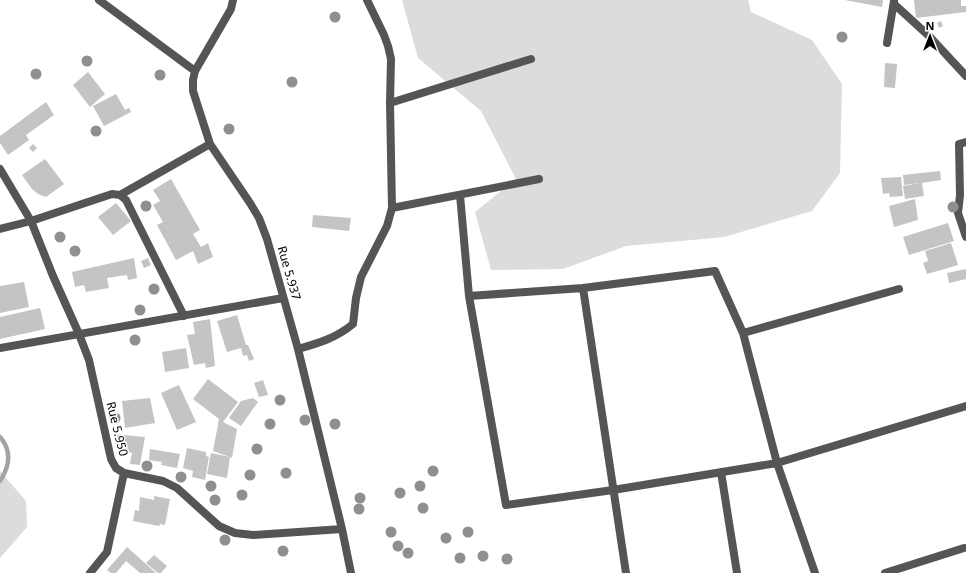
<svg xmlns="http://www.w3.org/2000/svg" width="966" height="573" font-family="'Noto Sans',sans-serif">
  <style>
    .green { fill: #dcdcdc }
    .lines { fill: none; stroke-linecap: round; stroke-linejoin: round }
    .stream { stroke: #a3a3a3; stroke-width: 4.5 }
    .building { fill: #c4c4c4 }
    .minor { stroke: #555; stroke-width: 8 }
    .tree { fill: #8f8f8f }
    .labels { text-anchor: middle; stroke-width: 3; stroke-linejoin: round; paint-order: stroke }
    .street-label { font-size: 12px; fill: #000; stroke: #fff }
  </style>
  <rect width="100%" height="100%" fill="#fff"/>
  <path class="green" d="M402,0H748L751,12L812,40L842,84L840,173L812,211L724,237L626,246L563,269L491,270L475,212L516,179L481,111L418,58Z
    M0,471L26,501L27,527L0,558Z"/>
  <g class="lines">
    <path class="stream" d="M0,437C12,451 10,466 0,481"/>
  </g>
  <path class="building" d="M845,0H883L882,7Z
    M914,0H961V6H966V12L916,18Z
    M941,21L943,26L939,28L937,23Z
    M885,63L897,64L895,88L884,87Z
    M88,72L105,94L90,107L73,85Z
    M116,94L125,110L129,108L131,112L104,126L93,106Z
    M46,102L54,115L26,135L29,140L8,155L0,143V136Z
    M33,144L37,148L33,152L29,148Z
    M45,159L64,184L46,197L38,194L32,189L22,175Z
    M940,171L941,180L922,183L924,196L905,199L903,186L920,183L904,185L903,175Z
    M901,177L903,196L890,197L889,193L883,194L881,178Z
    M171,179L200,230L193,234L201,247L208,243L213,257L198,264L193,251L176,260L157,225L163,222L153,205L160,201L153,190Z
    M915,199L918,220L894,227L889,206Z
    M116,203L131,221L113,235L98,217Z
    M313,215L351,218L349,231L312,227Z
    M948,223L954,241L909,255L903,237Z
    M951,243L958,265L927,274L923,263L928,261L925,251Z
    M134,258L137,278L128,280L127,275L107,278L109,288L86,292L84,285L75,287L72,272Z
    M148,258L151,265L144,268L141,261Z
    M966,269V279L949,283L947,273Z
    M24,282L29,307L0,313V286Z
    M40,308L45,329L0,339V317Z
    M237,315L246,345H248L254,359L249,361L247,355L243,356L241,348L227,352L217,321Z
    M210,319L215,366L206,368L205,363L194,365L187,335L195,334L193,322Z
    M186,348L189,368L165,372L162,352Z
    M208,379L238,402L223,422L237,429L232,458L230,457L227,478L207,474L211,453L230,457L213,451L219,419L193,399Z
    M263,380L268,395L259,397L254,383Z
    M179,385L196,422L177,430L161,393Z
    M150,398L155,423L125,428L122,401Z
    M253,398L258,402L241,426L229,418L241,401Z
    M124,435L145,437L140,465L130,464L132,453L122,451Z
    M187,448L206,452V456L209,457L205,480L192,477L193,471L183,468Z
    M150,449L180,454L177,468L161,465L162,462L149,460Z
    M154,496L170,499L165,525L160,524L159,526L133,521L135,510L139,511L140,497L154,500Z
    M127,547L156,573H140L126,561L116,573H111L107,570Z
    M154,555L167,566L161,573H158L146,563Z"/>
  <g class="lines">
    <path class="minor" d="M99,0L195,71
      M233,0L231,9L195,71L193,80V91L210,144L250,203L259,218L267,239L298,349L342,529L351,573
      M894,4L929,36L966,76
      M887,43L894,1
      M390,103L531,59
      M966,142L959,144L960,195L958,213L966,237
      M0,169L31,221L53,276L79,334L89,360L111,459L116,468L124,473L163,481L177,488L219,526L235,533L253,535L342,529
      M120,195L210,144
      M460,195L469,296L506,505L613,490L777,463L966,406
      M392,208L539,179
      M0,229L31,221L112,194L120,195L126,200L184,316
      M583,288L626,573
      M469,296L583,288L715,271L743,333L777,463L815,573
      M743,333L899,289
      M0,348L283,298
      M298,349C319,343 336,338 353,324L356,298L361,277L387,226L392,208L390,103L391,59L388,46L384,35L367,0
      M721,472L737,573
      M90,573L107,552L124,473
      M885,573L964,548"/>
  </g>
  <g class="tree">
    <circle cx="335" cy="17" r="5.5"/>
    <circle cx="842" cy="37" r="5.5"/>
    <circle cx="87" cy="61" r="5.5"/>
    <circle cx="36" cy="74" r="5.5"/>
    <circle cx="160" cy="75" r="5.5"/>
    <circle cx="292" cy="82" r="5.5"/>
    <circle cx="229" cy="129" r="5.5"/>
    <circle cx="96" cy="131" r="5.5"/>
    <circle cx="146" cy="206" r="5.5"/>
    <circle cx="953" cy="207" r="5.5"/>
    <circle cx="60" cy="237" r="5.5"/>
    <circle cx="75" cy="251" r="5.5"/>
    <circle cx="154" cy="289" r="5.5"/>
    <circle cx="140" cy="310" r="5.5"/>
    <circle cx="135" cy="340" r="5.5"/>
    <circle cx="280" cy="400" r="5.5"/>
    <circle cx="115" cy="418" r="5.5"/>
    <circle cx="305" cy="420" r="5.5"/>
    <circle cx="270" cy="424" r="5.5"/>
    <circle cx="335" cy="424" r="5.5"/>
    <circle cx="120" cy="440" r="5.5"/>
    <circle cx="257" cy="449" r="5.5"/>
    <circle cx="147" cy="466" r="5.5"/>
    <circle cx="433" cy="471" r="5.5"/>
    <circle cx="286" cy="473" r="5.5"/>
    <circle cx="250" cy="475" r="5.5"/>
    <circle cx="181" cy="477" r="5.5"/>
    <circle cx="211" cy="486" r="5.5"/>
    <circle cx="420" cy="486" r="5.5"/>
    <circle cx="400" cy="493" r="5.5"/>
    <circle cx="242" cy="495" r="5.5"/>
    <circle cx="360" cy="498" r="5.5"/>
    <circle cx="215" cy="500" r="5.5"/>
    <circle cx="423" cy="508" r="5.5"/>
    <circle cx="359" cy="509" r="5.5"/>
    <circle cx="391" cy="532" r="5.5"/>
    <circle cx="468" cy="532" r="5.5"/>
    <circle cx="446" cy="538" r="5.5"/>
    <circle cx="225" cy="540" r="5.5"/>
    <circle cx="398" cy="546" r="5.5"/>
    <circle cx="283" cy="551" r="5.5"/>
    <circle cx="408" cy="553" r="5.5"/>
    <circle cx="483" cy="556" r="5.5"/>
    <circle cx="460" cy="558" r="5.5"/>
    <circle cx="507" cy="559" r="5.5"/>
  </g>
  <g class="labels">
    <g class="street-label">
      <text transform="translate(289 273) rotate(74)" y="4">Rue 5.937</text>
      <text transform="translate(117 429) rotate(76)" y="4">Rue 5.950</text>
    </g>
  </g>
  <g transform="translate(930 36)" stroke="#ffffff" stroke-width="3" paint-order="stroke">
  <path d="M0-3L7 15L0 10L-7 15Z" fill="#000000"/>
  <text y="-6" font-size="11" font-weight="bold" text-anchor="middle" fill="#000000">N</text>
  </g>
</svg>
